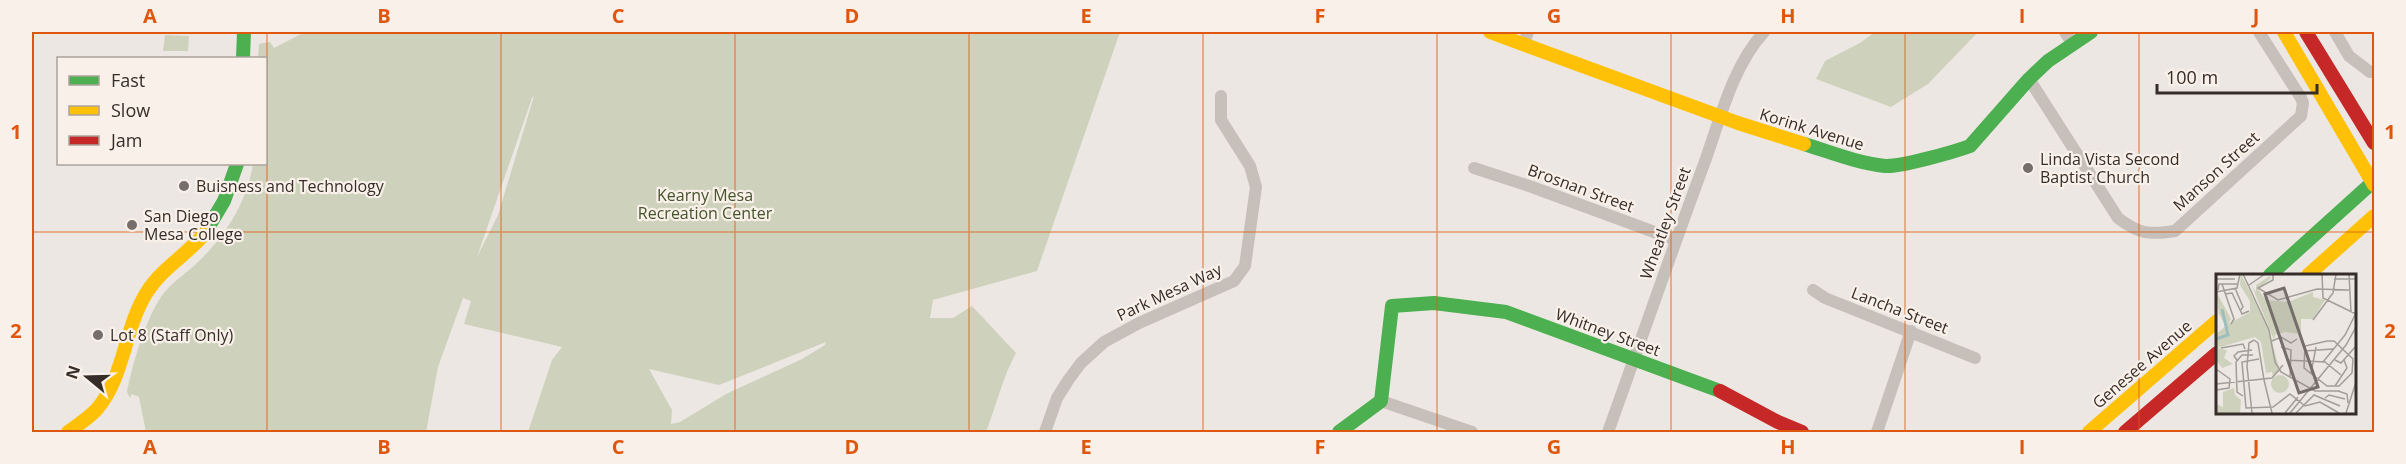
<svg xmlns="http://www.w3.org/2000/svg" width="2406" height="464" font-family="'Open Sans',sans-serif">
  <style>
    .green { fill: #ced2bc; fill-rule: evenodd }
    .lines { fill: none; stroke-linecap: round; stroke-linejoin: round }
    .street { stroke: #c6bfba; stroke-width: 12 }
    .fast { stroke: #4caf50; stroke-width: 14 }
    .slow { stroke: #ffc107; stroke-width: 14 }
    .jam { stroke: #c62828; stroke-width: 14 }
    .grid { fill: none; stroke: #df570d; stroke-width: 1.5; stroke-opacity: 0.55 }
    .poi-dot { fill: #766e6a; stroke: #f9f1e9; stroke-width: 2 }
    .labels { text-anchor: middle; stroke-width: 4.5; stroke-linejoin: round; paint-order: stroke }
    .street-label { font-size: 16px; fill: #362d29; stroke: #f9f1e9 }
    .poi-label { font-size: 16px; fill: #362d29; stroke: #f9f1e9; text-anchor: start }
    .park-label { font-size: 16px; fill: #46542d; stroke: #f9f1e9 }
    .inset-river { fill: none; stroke: #9ebebd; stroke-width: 3 }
    .inset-road { fill: none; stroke: #a39d98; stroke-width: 1.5 }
    .view { fill: #766e6a; fill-opacity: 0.15; stroke: #766e6a; stroke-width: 3 }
    .inset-edge { fill: none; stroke: #362d29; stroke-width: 3 }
    .neatline { fill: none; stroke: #df570d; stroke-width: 2 }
    .grid-label { font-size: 20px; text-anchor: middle; font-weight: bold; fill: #df570d }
  </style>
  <rect width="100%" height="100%" fill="#ece7e2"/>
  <path class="green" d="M305,32H1120L1037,271L933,300L930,318H953L972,306L1016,353C1003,376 996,407 986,432H528L552,360L562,347L464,324L471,301L463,298L438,367L426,432H146L139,397L132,394L130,398L127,392C132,365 147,314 164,293C173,281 187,273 198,262C226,236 247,201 253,164H266V58H258L259,44L270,42L274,48ZM534,96L498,215L477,257L532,98ZM826,342L825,345L802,359L726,394L680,422L671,424L672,410L649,369L719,385Z
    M1875,32H1978L1928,84L1891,107L1816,79L1825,61L1860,43Z
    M165,35L189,36L188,51H163Z"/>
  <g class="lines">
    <path class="street" d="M2065,32L2072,43
      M2335,32L2349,56L2370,72
      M1524,43L1528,32
      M2029,79L2118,218C2139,234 2149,235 2175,231L2301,116L2303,103L2301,98L2259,32
      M1474,168L1532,187L1676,240
      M1813,290L1825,298L1975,358
      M1381,401L1472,432
      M1045,432L1057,398L1069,379L1081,363L1104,342L1139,323L1234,281L1245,266L1256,187L1250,166L1221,120V96
      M1608,432C1640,343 1671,253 1704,164C1720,120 1732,67 1764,32
      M1877,432L1911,331"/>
    <path class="fast" d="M243,58L244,32
      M1804,144C1830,152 1857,163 1885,166C1900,167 1954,152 1970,146L2029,79L2048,61L2091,32
      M205,233L224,201L237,164
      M2270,275L2374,181
      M1339,432L1381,401L1392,306L1434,303L1506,312L1720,391"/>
    <path class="slow" d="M1490,32L1738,123L1804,144
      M2284,32L2374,185
      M2308,275L2374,216
      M68,432C78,425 89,418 97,409C125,376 124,328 147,292C162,268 188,254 205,233
      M2089,432L2217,321"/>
    <path class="jam" d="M2306,32L2374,143
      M1720,391L1778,422L1802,432
      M2125,432L2217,353"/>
  </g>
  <path class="grid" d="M267,32V432M501,32V432M735,32V432M969,32V432M1203,32V432M1437,32V432M1671,32V432M1905,32V432M2139,32V432M32,232H2374"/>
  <g class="poi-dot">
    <circle cx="2028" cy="168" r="6"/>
    <circle cx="184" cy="186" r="6"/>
    <circle cx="132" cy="225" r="6"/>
    <circle cx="98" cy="335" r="6"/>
  </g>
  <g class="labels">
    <g class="street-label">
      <text transform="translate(1812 129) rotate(17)" y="6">Korink Avenue</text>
      <text transform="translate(2216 171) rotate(-42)" y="6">Manson Street</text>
      <text transform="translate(1581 188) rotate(20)" y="6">Brosnan Street</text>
      <text transform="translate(1665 223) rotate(-70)" y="6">Wheatley Street</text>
      <text transform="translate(1169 292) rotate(-25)" y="6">Park Mesa Way</text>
      <text transform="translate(1900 310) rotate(21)" y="6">Lancha Street</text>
      <text transform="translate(1608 332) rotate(20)" y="6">Whitney Street</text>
      <text transform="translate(2142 364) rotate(-41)" y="6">Genesee Avenue</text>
    </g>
    <g class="poi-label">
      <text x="2040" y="165">Linda Vista Second<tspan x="2040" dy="18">Baptist Church</tspan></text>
      <text x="196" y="192">Buisness and Technology</text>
      <text x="144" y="222">San Diego<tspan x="144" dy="18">Mesa College</tspan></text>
      <text x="110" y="341">Lot 8 (Staff Only)</text>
    </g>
    <g class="park-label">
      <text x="705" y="201">Kearny Mesa<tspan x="705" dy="18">Recreation Center</tspan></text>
    </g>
  </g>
  <g transform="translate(2216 274)">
    <rect width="140" height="140" fill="#ece7e2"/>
    <path d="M25,0L52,54L64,97L57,103L56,98L50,99L45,68L39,63L1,74L11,76L8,84L17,90L6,94L0,86V60L10,52L3,40L0,17L15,45L12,50L34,38V27L24,11ZM54,2L55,4L42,15L50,26L72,28L97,18V23L109,26L97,45H85V60L69,58L59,61L58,66L35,10L40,18V11ZM55 110a9 9 0 1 1 18 0a9 9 0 1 1-18 0ZM18,114L19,121L25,126L24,139H1L0,130L7,133V118Z" fill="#ced2bc"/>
    <path class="inset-river" d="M0,65L12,61L6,35"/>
    <path class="inset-road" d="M27,0L53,56L59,88L65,98L99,117H124M57,0V6L42,14L62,26L101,15L133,16M106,0L107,24L140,40M133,0L135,38M0,5H19M118,5H140M6,10L18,45L15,50M33,11L49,0M19,14L27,33L24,37M2,16L3,10H22M0,18L21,14L24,0M9,20L16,19L26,40L33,37M97,46L117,19L120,0M129,61L139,41M38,66L42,69L48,106M56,67L65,63L75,69L81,65M111,67H118L137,85L136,99L123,112H111L88,94L89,72ZM65,73L75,76L74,104M5,74L27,70L29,75M88,77L117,75M43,85L26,88L30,134L57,133L74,120L89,132L104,128L123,139M21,86L18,82L22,78L36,76M70,86L109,88L125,101M119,86L125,89L140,72M107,88L129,61M0,95L14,105L13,114L0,116M95,99L100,73M48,106L56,139M0,110L56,104L67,91M119,112L131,94L128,86M122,117L131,120L132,129M27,122L21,118L20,88L26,81H37M109,124L113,121L129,125M36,139L31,92L33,69L38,66M69,139L82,123M74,139L130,71L140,53M80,139L98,121L124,132M130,139L140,108"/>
    <path class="view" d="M68,14L102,113L83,119L49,20Z"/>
    <rect width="140" height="140" class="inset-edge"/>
  </g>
  <rect width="2406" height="464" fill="none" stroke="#f9f1e9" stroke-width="66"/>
  <rect x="57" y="57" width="210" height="108" fill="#f9f1e9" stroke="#aba39c" stroke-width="1.5"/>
  <rect x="69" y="76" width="30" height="9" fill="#4caf50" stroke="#aba39c" stroke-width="1.5"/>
  <text x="111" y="87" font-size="18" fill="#362d29">Fast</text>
  <rect x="69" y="106" width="30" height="9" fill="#ffc107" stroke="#aba39c" stroke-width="1.5"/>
  <text x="111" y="117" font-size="18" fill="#362d29">Slow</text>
  <rect x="69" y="136" width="30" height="9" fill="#c62828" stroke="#aba39c" stroke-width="1.5"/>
  <text x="111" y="147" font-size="18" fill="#362d29">Jam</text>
  <g transform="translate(87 377) rotate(289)" stroke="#f9f1e9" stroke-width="4.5" paint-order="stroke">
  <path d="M0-4.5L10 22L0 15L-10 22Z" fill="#362d29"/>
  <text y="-9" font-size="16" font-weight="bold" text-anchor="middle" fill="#362d29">N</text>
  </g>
  <path d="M2157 84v9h160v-9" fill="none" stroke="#362d29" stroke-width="3"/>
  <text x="2166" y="84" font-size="18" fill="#362d29" stroke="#f9f1e9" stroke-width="4.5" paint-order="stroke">100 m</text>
  <rect x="33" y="33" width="2340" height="398" class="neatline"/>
  <g class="grid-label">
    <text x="150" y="23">A</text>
    <text x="384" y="23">B</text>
    <text x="618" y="23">C</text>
    <text x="852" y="23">D</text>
    <text x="1086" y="23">E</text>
    <text x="1320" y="23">F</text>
    <text x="1554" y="23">G</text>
    <text x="1788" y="23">H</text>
    <text x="2022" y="23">I</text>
    <text x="2256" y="23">J</text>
    <text x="16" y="139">1</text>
    <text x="2390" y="139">1</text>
    <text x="16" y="338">2</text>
    <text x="2390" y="338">2</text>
    <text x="150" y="454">A</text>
    <text x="384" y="454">B</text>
    <text x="618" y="454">C</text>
    <text x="852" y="454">D</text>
    <text x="1086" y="454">E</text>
    <text x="1320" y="454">F</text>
    <text x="1554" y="454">G</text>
    <text x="1788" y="454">H</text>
    <text x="2022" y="454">I</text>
    <text x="2256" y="454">J</text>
  </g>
</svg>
